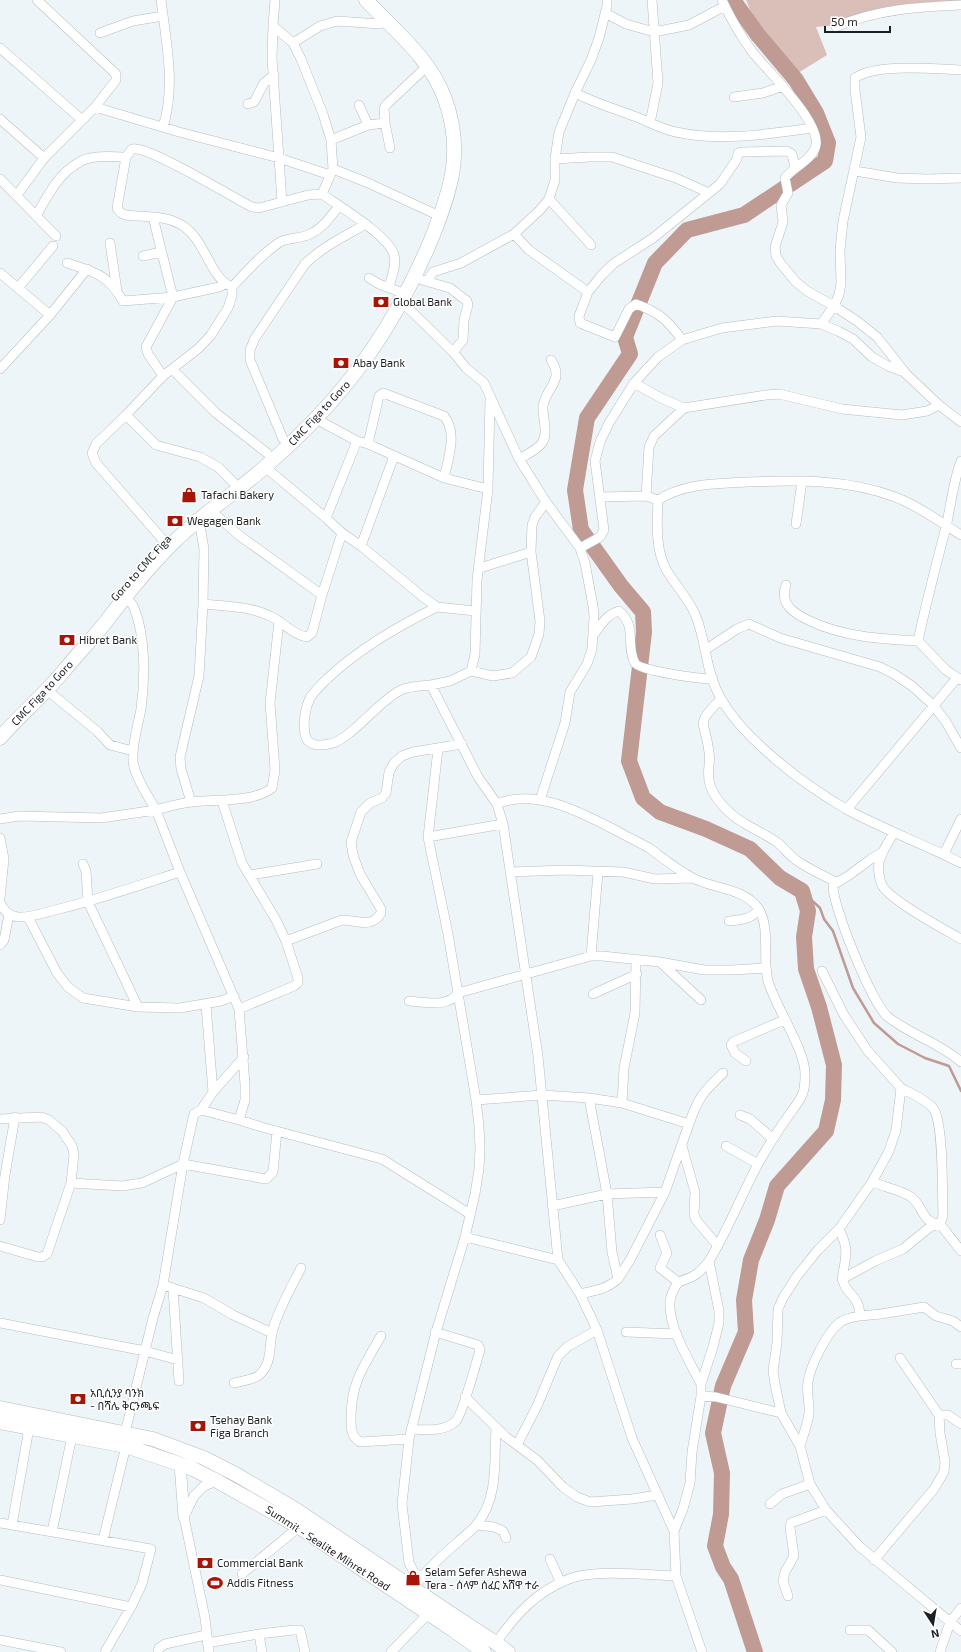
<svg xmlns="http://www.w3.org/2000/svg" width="961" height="1652" font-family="'Exo 2','Noto Sans Ethiopic',sans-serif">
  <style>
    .green { fill: #dabeb8 }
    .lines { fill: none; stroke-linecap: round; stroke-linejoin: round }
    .stream { stroke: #bf9b94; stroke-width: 2.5 }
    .river { stroke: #bf9b94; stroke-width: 16 }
    .minor-casing { stroke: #b6bcc0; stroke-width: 10 }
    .tertiary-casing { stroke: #b6bcc0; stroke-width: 12 }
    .primary-casing { stroke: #b6bcc0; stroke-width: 15 }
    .minor { stroke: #fff; stroke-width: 9 }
    .tertiary { stroke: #fff; stroke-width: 11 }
    .primary { stroke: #fff; stroke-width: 14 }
    .labels { text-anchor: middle; stroke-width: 3; stroke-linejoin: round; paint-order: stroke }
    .poi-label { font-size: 11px; fill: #1d1f21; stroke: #fff; text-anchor: start }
    .street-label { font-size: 11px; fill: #1d1f21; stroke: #fff }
  </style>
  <rect width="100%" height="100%" fill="#eef5f9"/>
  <path class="green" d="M746,0H961V9L921,11L846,24L816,27L827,55L798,73L753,17Z"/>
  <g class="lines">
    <path class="stream" d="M802,891L820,908L824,919L833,931L853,988L874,1023L898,1044L925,1058L949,1066L961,1091"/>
    <path class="river" d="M733,0L758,35L796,80L816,113L828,143L825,161L744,215L687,230L655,263L625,337L630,354L587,418L575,490L581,530L621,586L643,612L644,632L629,761L643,798L660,812L706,829L750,849L780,878L802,891L808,911L804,937L806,969L819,1007L834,1065L833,1100L826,1131L777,1186L767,1220L751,1260L744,1300L746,1332L723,1386L713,1433L722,1473L721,1514L715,1546L723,1567L731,1579L755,1652"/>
    <defs>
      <path id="minor" d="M37,0L116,74V80L95,107L179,132L279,158L330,175
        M161,0C166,41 176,87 163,127
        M275,0L273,26L293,43L301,59L323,114L331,140L333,169L322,194
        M722,0C730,17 740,35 751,50C766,70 820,120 816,145C813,160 793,167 785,178L788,193L781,205L783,222L775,247L776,256L781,264L796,282L807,291L834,306L857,321L877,337L904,371
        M605,13L626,24L654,32L689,25L725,6
        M273,26L272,58L282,202
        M836,27C876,9 918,7 961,5
        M100,33L133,21L163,16
        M293,43L320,26L337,21L380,24
        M0,48L81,119
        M575,93C593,102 612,108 631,115C646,120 660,129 676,132C721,142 768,134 812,128
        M734,97L763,93L783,86
        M248,104L254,102L264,83L274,75
        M359,105L368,125
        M0,119L44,158
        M385,123L390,148
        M650,123L658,83L652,0
        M331,140L368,125L385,123L384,108L387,104L422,71
        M555,159L589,157H612L676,178L709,193
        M333,169L366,182L433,213
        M855,171L897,178L928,179L961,178
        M0,179L56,236
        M17,195L44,158L95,107
        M549,199L591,245
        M36,216C47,197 58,174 78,163C91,154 111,157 126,157
        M153,217L173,297L146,347L148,354L163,376
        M514,234L529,250L588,292
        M110,243L117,291
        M143,256L161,252
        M67,263C95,272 107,274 123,301L173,297L219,287L225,284
        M0,273L50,315
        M369,278L379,284L400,292
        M422,280L450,288L467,301L468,305L464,320L463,340L453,352
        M427,281L433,272L461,263L514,234L540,210L549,199L555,180V159L559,132L575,93L591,60L599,38L607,6V0
        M232,287C209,278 206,238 180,224C167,217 153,217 138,216C134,216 128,216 123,214C120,213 119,211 117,208L126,157L132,149C148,145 232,197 252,207L259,208L308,195L322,194C339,206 389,236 394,255C397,265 391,278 389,288
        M18,288L53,246
        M397,300L402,302L453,352L466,368L484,383L519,459L546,502L580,548L585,563L593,606L594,617L592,649L587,664L570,692L565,723L540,800
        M821,324L834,306L839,295L841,283L840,250L843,221L861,137L855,90V78C876,63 935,69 961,70
        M682,340C668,320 658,312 636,304L629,309L615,337L580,323L579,316L588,292L601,276L613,264L653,238L720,184L737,159L738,153L741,152L787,151L792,154L795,168
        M0,369L50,315L87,269
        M172,369L216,413L267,453
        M634,383L661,398L684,408L766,395L779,394L842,409L902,415L927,411L939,405
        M126,415L156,445L200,457L218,467L233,482
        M316,419L357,441L368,444L444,478L488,489L477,580L475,654L471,671
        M283,439L250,360V350L255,338L305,264C322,247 345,236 366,224
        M368,444L379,396L383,393L444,416C458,433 448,459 444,478
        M519,459C526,455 537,450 542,443C549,433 542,417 543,406C546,387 565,381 551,360
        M265,467L326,518L357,441
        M488,489L490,399
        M646,496L649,447L654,436L684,408
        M600,497L646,496L658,500C685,483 715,484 746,482C796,480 848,479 895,497C919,506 940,522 961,535
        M658,500C657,522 655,551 667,571C676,586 688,598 695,614C706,639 705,668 718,693C729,715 747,734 765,750C790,773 817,792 846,809C883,829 923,844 961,863
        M546,502L535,517L532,525L531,552L540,621L539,634L531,657L512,673L493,676L471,671L450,681L431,685L478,777L497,804L503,824L538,1056L558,1260L580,1294L597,1330L632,1438L674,1531L676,1576L702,1652
        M211,511L240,536L322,595L342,533
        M326,518L342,533L361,546L423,597L437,607L475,611
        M199,520L204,549L203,604
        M796,524L802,481
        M164,541L96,463L92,453L96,444L126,415L163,376L199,348L211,335L228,308L232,296V287C246,272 263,253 280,242C290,237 301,239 310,234C322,229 331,216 339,206
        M361,546L394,456
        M580,548L600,537L604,530L595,461L600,442L609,423L634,383L658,357L682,340L705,333L722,328L777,321L821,324L838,331L853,339L872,357L888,366L904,372L939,405L961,422
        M480,568L531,552
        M786,585C779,605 795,614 810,621C844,637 881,639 918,641L946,670L961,680
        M594,634C601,625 607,614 619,611C638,627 625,645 635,663C639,671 702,679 713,679
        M918,641C926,603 936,565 946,527C951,505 953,482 961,461
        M705,650L737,629L749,624L780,638L880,667L894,674L912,686L934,706L946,722L961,748
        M431,685C421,686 410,686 401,690C378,701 350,741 329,744C318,746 307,746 305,734C303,723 305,708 310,698C315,690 322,684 328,678C360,648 398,626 437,607
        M47,690L98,732L110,745L133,751
        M721,699C694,726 705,719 709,752C711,763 706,773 710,785C715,800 730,815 744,823C755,830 767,835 778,843C784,848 789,855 796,860C808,869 823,875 836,882
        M222,801L242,863L276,920L286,941L298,978V983L294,986L239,1009
        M191,802L181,769L180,757L199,676L203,604C225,606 249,606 270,616C282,621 293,635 307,637L312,633L322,595
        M497,804C536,787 584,814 619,832C629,838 639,842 649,848C663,858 676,869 691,877C711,889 743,887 758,908C771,927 762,958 768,981C776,1008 806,1051 805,1075C805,1082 805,1089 802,1095C799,1103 791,1111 787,1118C776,1133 767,1148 758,1164C741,1196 728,1230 709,1261L719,1311V1323L713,1347L701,1384V1396L692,1452L690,1483L683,1509L674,1531
        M847,809L957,678
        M0,819L19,816L101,818L156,810C149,798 133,774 133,760C132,743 138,726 141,709C145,679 146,637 134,608C133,604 128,600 125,596
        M894,832C889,842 881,852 879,863C878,869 879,879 882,885C888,899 945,930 961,939
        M428,837L438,749
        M0,838L4,859L0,898
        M883,852L871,859L848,876L833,885C832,905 872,1004 888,1017C911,1035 940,1043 961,1062
        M944,854L961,819
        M83,864L86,871L88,902L138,1007
        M511,872L564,870L623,872L655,879L692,878
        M598,872L591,956H602L660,962L704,970H732L766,968
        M250,875L317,864
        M0,902C3,910 8,916 18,917C31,918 46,912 59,909C100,899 140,885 180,872
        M28,917L57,973L68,987L83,998L138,1007L180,1008L221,1001L234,996
        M729,921C741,920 752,919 759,909
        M286,941L342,920C356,920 372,929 381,913V909L360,874L353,855L351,842L361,812L370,803L382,798L386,793L389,772L394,763L402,756L413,752L462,744
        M0,945L4,940L9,914
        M660,962L701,1000
        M822,971L844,1015L867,1050L901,1088L896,1130L889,1151L872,1182L839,1229L818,1250L797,1276L783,1298L778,1309L777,1343L773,1371L775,1384L781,1413L800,1446L810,1484L826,1510L859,1546L961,1631
        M593,994L637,974
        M409,1001C425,1002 448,1008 458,993L591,956
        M206,1005L213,1092
        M746,1061L735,1053L731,1045L733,1042L784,1020
        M589,1098L622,1103L689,1124L665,1192L630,1260L618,1279
        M476,1100L542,1095L589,1098L607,1194L612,1252L618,1279C607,1289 594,1291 580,1294
        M622,1103L624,1068L635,1013L636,960
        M201,1110L213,1092L244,1057
        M740,1115L750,1119L773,1139
        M0,1119L41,1117L49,1120L62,1131L72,1146L74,1154L71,1183L47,1254L42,1257H38L0,1246
        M239,1120L265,1128L382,1159L470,1214
        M689,1124C698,1098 703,1092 723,1073
        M682,1146L695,1192L694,1214L696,1220L718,1246
        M726,1146L758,1164
        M872,1182C884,1187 901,1190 911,1197C924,1206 921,1223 940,1224L961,1251
        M71,1183L122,1186L142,1183L183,1164L266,1179L273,1172L277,1131
        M552,1206L607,1194L665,1192
        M0,1220L5,1175L15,1117
        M660,1235L667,1253L660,1268L678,1282
        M465,1237L558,1260
        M842,1279L875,1261L903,1249L930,1227L940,1224L943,1216C942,1195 944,1122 933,1108C925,1099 912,1094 901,1088
        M163,1285L204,1298L233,1315L272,1333
        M173,1288L179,1381
        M860,1316L881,1314L924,1307L936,1316L953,1321L961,1327
        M0,1323L145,1351L178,1360
        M626,1332L677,1334
        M381,1336C364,1366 351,1382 351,1418C351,1429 351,1436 360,1442L409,1439
        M956,1364H961
        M234,1383C241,1381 252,1380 258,1376C272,1365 269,1348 272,1333C276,1314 292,1286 301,1268
        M701,1384C690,1362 668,1327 670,1302C670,1295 675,1288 678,1282C694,1277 699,1274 709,1261
        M701,1396L716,1397L781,1413
        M465,1397L506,1437L537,1460L563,1487L577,1497L590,1502L632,1499L657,1495
        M939,1415H948L961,1424
        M411,1429C425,1430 445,1432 456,1421C463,1413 476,1363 480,1350L478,1345L435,1332
        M125,1433L153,1318L163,1285L183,1164L193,1118L194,1114L201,1110L239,1120L245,1100V1084L239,1009L180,872L156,810C167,807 180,803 192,802C215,799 253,803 272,788L275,770L270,703L279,621
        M517,1445L537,1406L558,1356L567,1347L597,1330
        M800,1446C803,1435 808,1424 809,1413C810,1403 806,1393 808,1382C810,1366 827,1333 839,1323C845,1318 853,1317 860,1316C859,1294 847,1296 843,1281C842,1277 843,1272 844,1268C847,1251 847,1245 839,1229
        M770,1504L782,1494L810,1484
        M0,1523L151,1549L142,1584L131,1607L0,1580
        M12,1525L29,1428
        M477,1525L494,1527L503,1531L506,1538
        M52,1532L72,1436
        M103,1540L126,1446
        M550,1559L561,1583
        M874,1560L934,1489L944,1472L945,1462L940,1433L939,1415L900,1358
        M242,1574L299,1527
        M421,1578L414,1572L409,1563L402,1504L409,1439L436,1332L465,1237L475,1194L479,1169L480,1148L479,1126L476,1100L448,934L428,837L503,824
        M418,1582C429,1567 445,1553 459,1541C465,1535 473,1530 477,1524C499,1497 494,1459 496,1427
        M788,1596L783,1581L785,1572L794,1556L790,1528L791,1523L826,1510
        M850,1630H868L892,1652
        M0,1640L61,1652
        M207,1643L259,1634
        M496,1643C515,1615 537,1591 569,1579C594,1569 648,1575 676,1576
        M105,1652L131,1607
        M158,1652L159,1648L165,1644L206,1635
        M209,1652L205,1618L184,1517L194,1496L204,1486L217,1481
        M262,1652L259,1634L294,1630H300L305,1652
        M391,1652L428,1614
        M940,1652L950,1622L961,1608"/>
      <path id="tertiary" d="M180,1464L184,1517"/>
      <path id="primary" d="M0,738C20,715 43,696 62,673C76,656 91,640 105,623C127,594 149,566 175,541C203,513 237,492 266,466C343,399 391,334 431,240C451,190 464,152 445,99C430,58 395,31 366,0
        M0,1408L153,1439L204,1458L237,1475L295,1509L450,1613L496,1643L508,1652
        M0,1422L126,1446L191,1468L217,1481L299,1527L453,1630L484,1652"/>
    </defs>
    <use href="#minor" class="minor-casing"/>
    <use href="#tertiary" class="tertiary-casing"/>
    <use href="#primary" class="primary-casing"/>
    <use href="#minor" class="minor"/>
    <use href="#tertiary" class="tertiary"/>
    <use href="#primary" class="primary"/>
  </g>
  <defs>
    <symbol id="bank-bare" viewBox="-9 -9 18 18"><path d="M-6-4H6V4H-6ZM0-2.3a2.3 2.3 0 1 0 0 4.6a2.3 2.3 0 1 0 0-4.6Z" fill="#a71507" stroke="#fff" stroke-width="2.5" paint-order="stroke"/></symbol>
    <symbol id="shop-bare" viewBox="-9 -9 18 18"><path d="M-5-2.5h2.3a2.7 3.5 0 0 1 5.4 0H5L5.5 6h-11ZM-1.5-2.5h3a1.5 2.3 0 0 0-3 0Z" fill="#a71507" stroke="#fff" stroke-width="2.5" paint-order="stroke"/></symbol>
    <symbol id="stadium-bare" viewBox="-9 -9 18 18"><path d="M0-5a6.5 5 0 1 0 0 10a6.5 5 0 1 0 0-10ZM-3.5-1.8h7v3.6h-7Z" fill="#a71507" stroke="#fff" stroke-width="2.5" paint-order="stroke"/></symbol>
  </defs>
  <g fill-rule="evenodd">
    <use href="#bank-bare" x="370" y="291" width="22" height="22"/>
    <use href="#bank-bare" x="330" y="352" width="22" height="22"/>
    <use href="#shop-bare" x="178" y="484" width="22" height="22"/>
    <use href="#bank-bare" x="164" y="510" width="22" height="22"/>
    <use href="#bank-bare" x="56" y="629" width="22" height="22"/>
    <use href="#bank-bare" x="67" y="1388" width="22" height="22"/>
    <use href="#bank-bare" x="187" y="1415" width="22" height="22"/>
    <use href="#bank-bare" x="194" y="1552" width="22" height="22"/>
    <use href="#shop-bare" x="402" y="1567" width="22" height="22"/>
    <use href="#stadium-bare" x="204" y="1572" width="22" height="22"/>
  </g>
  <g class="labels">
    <g class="poi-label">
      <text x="393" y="306">Global Bank</text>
      <text x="353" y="367">Abay Bank</text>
      <text x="201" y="499">Tafachi Bakery</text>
      <text x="187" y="525">Wegagen Bank</text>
      <text x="79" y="644">Hibret Bank</text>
      <text x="90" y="1397">አቢሲንያ ባንክ<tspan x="90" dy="13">- በሻሌ ቅርንጫፍ</tspan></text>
      <text x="210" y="1424">Tsehay Bank<tspan x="210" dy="13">Figa Branch</tspan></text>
      <text x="217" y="1567">Commercial Bank</text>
      <text x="425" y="1576">Selam Sefer Ashewa<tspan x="425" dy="13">Tera - ሰላም ሰፈር አሸዋ ተራ</tspan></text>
      <text x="227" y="1587">Addis Fitness</text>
    </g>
    <g class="street-label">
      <text transform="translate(319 413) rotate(-47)" y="4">CMC Figa to Goro</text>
      <text transform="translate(141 568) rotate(-48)" y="4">Goro to CMC Figa</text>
      <text transform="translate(42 693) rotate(-47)" y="4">CMC Figa to Goro</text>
      <text transform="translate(328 1548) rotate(33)" y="4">Summit - Sealite Mihret Road</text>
    </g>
  </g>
  <g transform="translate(933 1624) rotate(168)" stroke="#ffffff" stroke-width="3" paint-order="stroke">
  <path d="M0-3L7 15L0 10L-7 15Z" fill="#1d1f21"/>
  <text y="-6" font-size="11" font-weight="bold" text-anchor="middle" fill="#1d1f21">N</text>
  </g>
  <path d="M825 26v6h65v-6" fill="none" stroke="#1d1f21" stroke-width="2"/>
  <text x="831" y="26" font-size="12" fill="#1d1f21" stroke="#ffffff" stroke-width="3" paint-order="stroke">50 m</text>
</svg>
